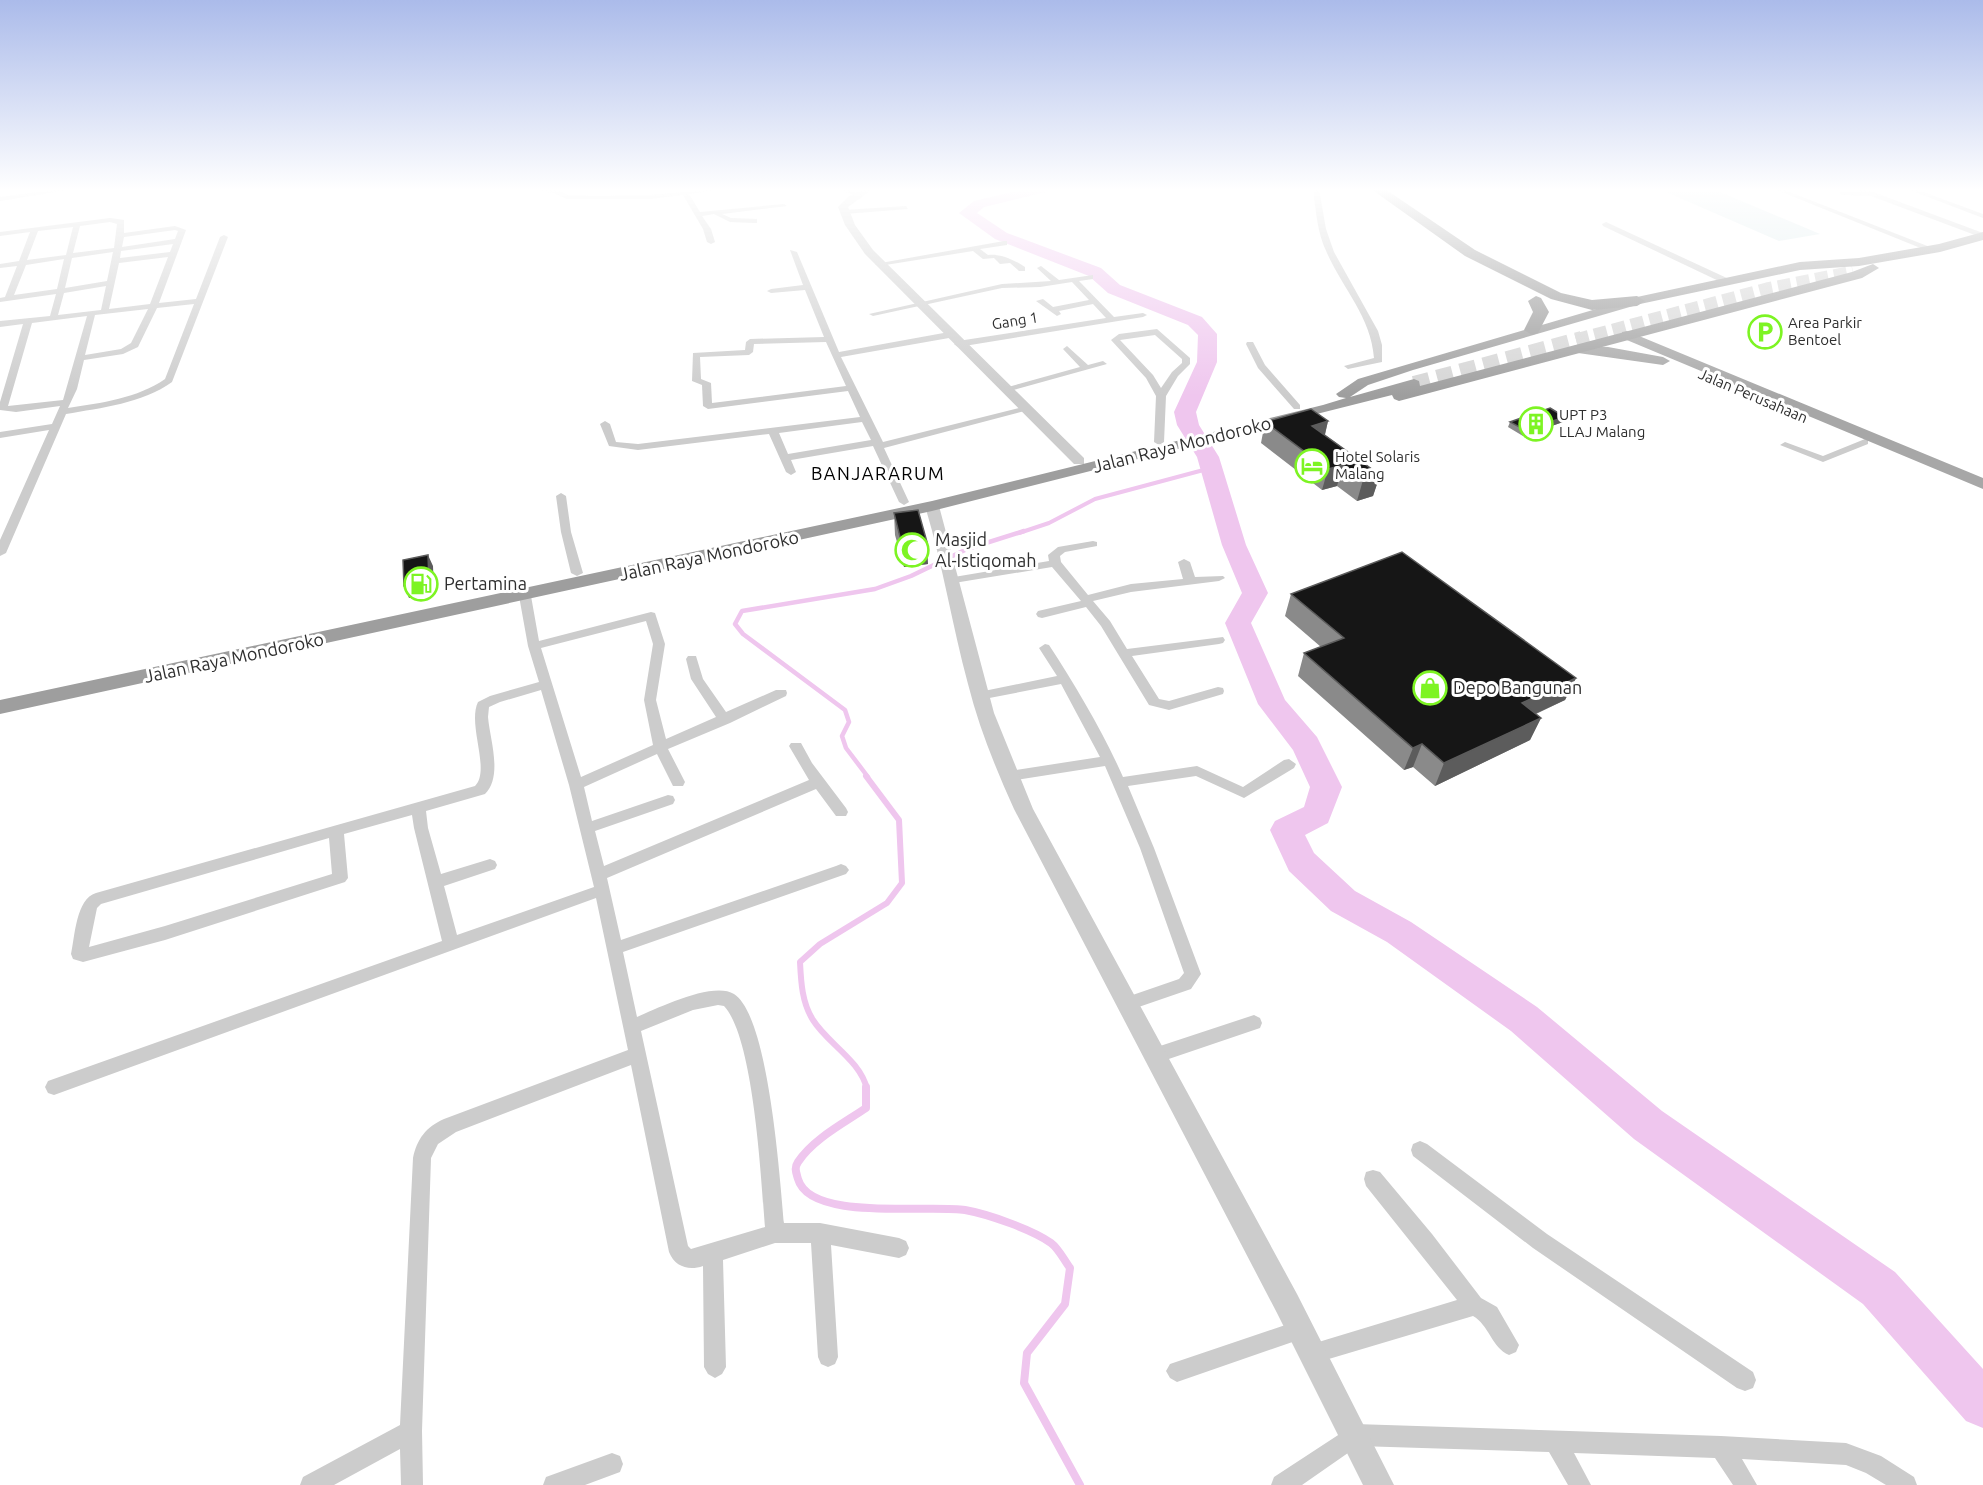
<svg xmlns="http://www.w3.org/2000/svg" width="1983" height="1485" font-family="Ubuntu,sans-serif">
  <style>
    .green { fill: #d8e8ea }
    .lines { fill: none; stroke-linecap: round; stroke-linejoin: round }
    .stream-far3 { stroke: #efc6ee; stroke-width: 4 }
    .stream-far2 { stroke: #efc6ee; stroke-width: 4.5 }
    .stream-far1 { stroke: #efc6ee; stroke-width: 6 }
    .stream { stroke: #efc6ee; stroke-width: 8 }
    .river { fill: #efc6ee; fill-rule: evenodd }
    .trunk-tunnel-far1 { stroke: #d5d5d5; stroke-width: 13; stroke-dasharray: 13 6; stroke-linecap: butt }
    .trunk-tunnel { stroke: #d5d5d5; stroke-width: 16; stroke-dasharray: 16 8; stroke-linecap: butt }
    .minor { fill: #ccc; fill-rule: evenodd }
    .tertiary { fill: #ccc; fill-rule: evenodd }
    .primary { fill: #a7a7a7; fill-rule: evenodd }
    .trunk { fill: #9e9e9e; fill-rule: evenodd }
    .motorway { fill: #969696; fill-rule: evenodd }
    .wall { fill: #8a8a8a }
    .shaded-wall { fill: #5c5c5c }
    .building { fill: #161616; stroke: #5c5c5c; stroke-width: 1.5 }
    .labels { text-anchor: middle; stroke-width: 6; stroke-linejoin: round; paint-order: stroke }
    .far-street-label { font-size: 15px; fill: #2f2f2f; stroke: #fff }
    .far-poi-label { font-size: 15px; fill: #2f2f2f; stroke: #fff; text-anchor: start }
    .street-label { font-size: 18px; fill: #2f2f2f; stroke: #fff }
    .far-quarter-label { font-size: 18px; letter-spacing: 1.5px; fill: #000; stroke: #fff }
    .poi-label { font-size: 18px; fill: #2f2f2f; stroke: #fff; text-anchor: start }
  </style>
  <rect width="100%" height="100%" fill="#fff"/>
  <path class="green" d="M1659,189H1713L1820,234L1779,241Z"/>
  <g class="lines">
    <path class="stream-far3" d="M1019,533L1049,523L1095,499L1211,468"/>
    <path class="stream-far2" d="M868,777L846,748L842,736L849,722L845,710L743,634L735,624L742,611L875,589L911,576L967,549L1024,531"/>
    <path class="stream-far1" d="M866,776L899,820L902,883L887,903L820,944L800,962C801,982 802,1003 813,1020C828,1044 860,1060 867,1089"/>
    <path class="stream" d="M866,1087V1108C844,1123 813,1139 798,1162C794,1168 796,1172 798,1179C810,1222 930,1204 965,1210C988,1214 1033,1230 1051,1243C1059,1249 1064,1260 1070,1268L1065,1304L1027,1353L1024,1383L1080,1485"/>
    <path class="river" d="M1024,189H1048L1046,192L984,207L977,213L1007,233L1101,268L1120,285L1202,317L1217,334V362L1196,412L1199,425L1219,457L1246,545L1268,593L1251,623L1285,700L1317,737L1342,787L1328,823L1305,835L1314,853L1355,891L1411,922L1537,1007L1662,1111L1895,1272L1983,1369V1428L1966,1421L1863,1304L1634,1139L1511,1031L1387,942L1331,911L1289,871L1270,830L1275,821L1304,807L1310,787L1293,750L1258,704L1225,623L1242,593L1222,545L1197,457L1177,425L1174,412L1197,362L1198,335L1188,325L1108,293L1089,276L995,239L959,213L974,201Z"/>
    <path class="trunk-tunnel-far1" d="M1576,340L1767,289L1853,272"/>
    <path class="trunk-tunnel" d="M1414,384L1582,339"/>
    <path class="minor" d="M60,189H75L0,201V197Z
      M530,189H556L568,195L595,196L650,195L716,189L713,191L689,194L700,212L784,204L787,206L722,214L731,218L757,219V223H754L730,222L714,214L702,216L711,229L715,242L711,244L707,242L703,229L683,195L650,199H567L554,193Z
      M836,189H845L861,194L858,196Z
      M1313,189H1319L1326,229L1334,252L1378,331L1382,345V362L1348,369L1344,366L1374,358C1371,317 1343,289 1327,253C1317,233 1316,210 1313,189Z
      M1774,189H1782L1935,249L1928,251Z
      M1857,189H1865L1983,233V238L1871,196L1842,195L1839,193L1842,191L1861,192Z
      M1907,189H1915L1983,214V218Z
      M906,206L908,209L844,214L840,212L844,210Z
      M110,218L124,220V233L175,226L186,230L159,303L196,299L220,237L224,235L228,237L172,382C143,403 101,408 66,414L6,553L0,556V540L49,430L0,438V432L52,424L60,406L16,412L0,410V402L23,324L0,327V321L50,316L56,294L0,302V298L5,297L17,266L0,268V264L19,261L30,232L0,236V232ZM110,222L117,224L114,248L73,253L80,226ZM73,227L66,255L27,260L38,231ZM175,230L178,231L175,239L122,247L124,237ZM173,244L170,252L120,258L121,251ZM113,252L107,281L65,288L72,258ZM168,257L150,304L109,309L119,263ZM64,259L57,289L14,295L26,265ZM106,286L101,310L58,315L64,293ZM194,304L165,379C138,398 101,403 68,408L77,389L84,360L123,354L138,347L157,308ZM148,309L131,343L121,349L85,355L95,315ZM87,316L63,400L8,406L32,323Z
      M1606,222L1729,279L1730,281L1723,283L1603,226L1602,224Z
      M1004,241H1007V245L980,249L988,255C999,253 1015,260 1025,267V271H1019L1010,263L1000,264L994,258L983,259L973,251L879,266L875,264Z
      M790,250L797,252L839,352L949,332L953,335L949,338L841,357L883,442L1027,406L1032,409L884,448L909,502L904,505L899,502L873,446L791,460L796,472L791,475L786,472L769,434L638,450L609,446L600,424L605,421L610,424L616,442L638,444L860,417L848,391L708,409L703,406L702,385L692,381L693,353L745,350L746,342L750,339L824,337L805,290L771,293L767,291L771,289L803,285ZM826,342L846,386L712,403L711,383L701,379L700,357L749,355L753,352L754,344ZM862,422L871,440L788,454L779,433Z
      M1041,266L1059,280L1093,275V279L1079,281L1114,317L1143,313L1147,315L1143,317L958,347L954,344L958,341L1106,318L1093,304L1059,311L1061,314L1057,316L1036,301L1043,299L1053,307L1089,300L1072,282L1040,287L1002,288L873,316L869,314L1002,284L1051,281L1037,268Z
      M1157,329L1190,358V364L1178,376L1166,396L1164,442L1159,445L1154,442L1156,396L1146,378L1111,340L1119,334ZM1155,335L1182,359V363L1172,372L1161,388L1153,375L1120,340Z
      M1247,342H1253L1265,365L1300,405V409H1294L1258,368L1246,344Z
      M1067,346L1088,365L1103,361L1107,364L1006,392L1001,389L1080,367L1063,349Z
      M1865,439L1868,440V444L1823,462L1780,445L1785,442L1823,456Z
      M561,493L566,496L571,532L583,573L577,576L571,573L561,532L556,496Z
      M1093,541L1097,542V546L1065,552L1060,556L1061,562L1088,595L1131,584L1183,579L1178,562L1184,559L1190,562L1195,577L1223,576L1225,578L1219,581L1131,592L1093,601L1110,621L1127,649L1223,637L1225,640L1223,643L1219,644L1132,656L1159,699L1169,701L1218,687L1223,688L1224,691L1223,694L1169,710L1149,705L1101,626L1086,607L1042,618L1038,617L1036,614L1038,611L1081,601L1052,567L954,583L948,580L954,577L1049,561L1048,555L1058,547Z
      M525,592L531,596L539,641L651,612L655,613L665,644L656,700L666,739L716,717L691,679L686,659L688,656H696L703,679L726,712L776,690H786L787,693L786,696L730,723L668,749L685,782L683,786H673L657,754L584,787L592,821L668,795L673,796L675,800L673,804L595,831L604,866L809,780L789,746L791,743H801L812,763L846,808L848,812L846,816H836L816,789L607,878L621,940L836,866L841,864L846,866L849,870L846,874L623,952L637,1017C658,1008 713,981 734,994C769,1016 780,1180 784,1223H820L899,1238L906,1241L909,1248L906,1255L899,1258L831,1245L838,1357L835,1364L828,1367L821,1364L818,1357L811,1243H775L723,1260L726,1367L722,1374L715,1378L708,1374L704,1367L703,1266C689,1271 675,1267 669,1252L631,1065L456,1132L438,1144L431,1158L422,1431L423,1485H401L400,1449L334,1485H300L303,1477L400,1425L413,1158C417,1139 426,1127 444,1119L628,1050L596,898L54,1095L48,1093L45,1087L48,1081L442,941L414,828L412,815L344,834L348,878L345,882L165,940L83,962L73,959L71,954C75,936 76,899 96,893L475,786C491,770 467,725 478,702L490,696L539,682L528,646L519,596ZM646,621L653,644L644,700L653,745L581,777L541,648ZM541,690L569,785L594,887L457,935L444,886L495,869L497,865L495,861L490,859L441,874L428,828L426,811L485,794C503,776 490,740 488,717L489,707L500,702ZM329,838L332,874L165,926L89,947L97,908L101,904ZM718,1005L724,1006C754,1038 761,1179 765,1227L691,1249L688,1246L641,1031L693,1010Z
      M1045,644L1049,645C1077,688 1103,732 1123,777L1197,766L1243,787L1284,760L1289,759L1296,764L1294,768L1244,798L1196,776L1128,786L1154,848L1201,974L1191,989L1127,1011L1121,1009L1119,1004L1121,999L1179,979L1184,973L1140,848L1105,766L1009,781L1004,780L1002,776L1004,772L1009,771L1100,757L1061,684L979,700L973,696L979,692L1057,676L1039,648Z
      M1254,1015L1260,1018L1262,1023L1260,1028L1154,1064L1148,1062L1145,1056L1148,1050L1154,1048Z
      M1420,1141L1427,1144L1547,1234L1753,1372L1756,1380L1753,1388L1745,1391L1737,1388L1533,1248L1413,1156L1411,1150L1413,1144Z
      M1373,1170L1380,1172L1432,1234L1481,1298L1497,1307L1519,1345L1516,1352L1509,1355C1492,1348 1489,1325 1473,1316L1312,1364L1305,1361L1302,1354L1305,1347L1312,1344L1457,1300L1366,1186L1364,1179L1366,1172Z
      M1300,1320L1307,1323L1310,1330L1307,1337L1177,1382L1170,1378L1166,1371L1170,1364Z
      M1355,1424L1721,1436L1846,1443L1881,1456L1914,1477L1917,1485H1886L1866,1473L1846,1465L1742,1459L1757,1485H1733L1715,1458L1574,1453L1591,1485H1568L1549,1452L1358,1446L1302,1485H1271L1274,1477Z
      M612,1453L620,1456L623,1464L620,1472L585,1485H543L546,1477Z"/>
    <path class="tertiary" d="M863,189H873L848,207L855,225L873,250L1084,458V464H1074L865,254L845,225L838,207L849,196Z
      M932,502L939,506L994,713L1033,809L1297,1294L1394,1485H1363L1277,1313L1014,809C996,769 979,728 968,684C952,625 943,565 925,506Z"/>
    <path class="primary" d="M1627,331L1983,478V489L1622,338V332Z
      M1576,345L1608,347L1663,357L1670,361L1663,365L1571,352L1569,349Z"/>
    <path class="trunk" d="M1983,232V240L1940,252L1859,266L1800,270L1640,304L1413,370L1368,385L1350,397L1414,379L1419,381L1420,386L1852,272L1873,264L1879,268L1862,278L1399,401L1394,399L1392,395L932,511L0,714V700L932,501L1323,405L1346,398L1339,397L1336,394L1358,379L1637,297L1800,262L1859,258L1939,244Z"/>
    <path class="motorway" d="M1371,189H1385L1475,250L1561,293L1592,300L1637,296L1645,301L1637,306L1592,310L1551,299L1465,256Z
      M1536,296L1541,298L1549,312L1538,333L1532,335L1524,330L1533,312L1528,301Z"/>
  </g>
  <path class="wall" d="M1328,421L1325,435L1380,475L1373,496L1357,501L1337,486L1322,490L1261,443L1265,422Z
    M1510,422H1563L1523,436L1508,427Z
    M894,513L928,564L904,567L895,535Z
    M1291,594L1576,678L1565,700L1536,714L1541,718L1530,740L1435,786L1413,767L1404,770L1298,676L1304,653L1321,647L1285,616Z"/>
  <path class="shaded-wall" d="M1565,417L1563,422L1523,436L1525,430Z
    M1328,421L1323,442L1312,426Z
    M1343,465L1337,486L1322,490L1328,469Z
    M1380,475L1373,496L1357,501L1363,480Z
    M927,542L928,564L904,567L902,545Z
    M428,555L433,566L434,593L409,598L404,586Z
    M1576,678L1565,700L1511,725L1522,703Z
    M1541,718L1530,740L1435,786L1444,763Z
    M1422,744L1413,767L1404,770L1413,748Z"/>
  <path class="building" d="M1550,408L1565,417L1525,430L1510,422Z
    M1311,409L1328,421L1312,426L1380,475L1363,480L1343,465L1328,469L1265,422Z
    M918,510L927,542L902,545L894,513Z
    M1402,552L1576,678L1522,703L1541,718L1444,763L1422,744L1413,748L1304,653L1344,638L1291,594Z
    M428,555L429,582L404,586L403,560Z"/>
  <linearGradient id="sky" x2="0" y2="1"><stop stop-color="#abbbea"/><stop offset="0.48" stop-color="#fff"/><stop offset="1" stop-color="#fff" stop-opacity="0"/></linearGradient>
  <rect width="1983" height="396" fill="url(#sky)"/>
  <defs>
    <symbol id="parking-ring" viewBox="-11 -11 22 22"><circle r="9.5" fill="#fff" stroke="#7df423" stroke-width="1.5"/><path d="M-3.5-5.5H1a3.5 3.5 0 0 1 0 7H-1V5.5H-3.5ZM-1-3.4V-.6H.8a1.4 1.4 0 0 0 0-2.8Z" fill="#7df423"/></symbol>
    <symbol id="building-ring" viewBox="-11 -11 22 22"><circle r="9.5" fill="#fff" stroke="#7df423" stroke-width="1.5"/><path d="M-4-6H4V6H1V3H-1V6H-4ZM-2.5-4.3h1.7v1.8h-1.7ZM.8-4.3h1.7v1.8H.8ZM-2.5-1h1.7V.8h-1.7ZM.8-1h1.7V.8H.8Z" fill="#7df423"/></symbol>
    <symbol id="hotel-ring" viewBox="-11 -11 22 22"><circle r="9.5" fill="#fff" stroke="#7df423" stroke-width="1.5"/><path d="M-6-4.5h1.5V1H6V5H4.5V3h-9V5H-6ZM-4 0a1.8 1.8 0 1 1 3.6 0ZM.5 0V-2.5h3Q6-2.5 6 0Z" fill="#7df423"/></symbol>
    <symbol id="mosque-ring" viewBox="-11 -11 22 22"><circle r="9.5" fill="#fff" stroke="#7df423" stroke-width="1.5"/><path d="M3.5-4.9A6 6 0 1 0 3.5 4.9A5 5 0 1 1 3.5-4.9Z" fill="#7df423"/></symbol>
    <symbol id="fuel-ring" viewBox="-11 -11 22 22"><circle r="9.5" fill="#fff" stroke="#7df423" stroke-width="1.5"/><path d="M-5.5-6h7V0h2V4h1.3V-2.5L3-4.5l.8-.8L6-3V5H2.5V1h-1V6h-7ZM-4.2-4.7v3.2H.2V-4.7Z" fill="#7df423"/></symbol>
    <symbol id="shop-ring" viewBox="-11 -11 22 22"><circle r="9.5" fill="#fff" stroke="#7df423" stroke-width="1.5"/><path d="M-5-2.5h2.3a2.7 3.5 0 0 1 5.4 0H5L5.5 6h-11ZM-1.5-2.5h3a1.5 2.3 0 0 0-3 0Z" fill="#7df423"/></symbol>
  </defs>
  <g fill-rule="evenodd">
    <use href="#parking-ring" x="1746" y="313" width="38" height="38"/>
    <use href="#building-ring" x="1517" y="405" width="38" height="38"/>
    <use href="#hotel-ring" x="1293" y="447" width="38" height="38"/>
    <use href="#mosque-ring" x="893" y="531" width="38" height="38"/>
    <use href="#fuel-ring" x="402" y="565" width="38" height="38"/>
    <use href="#shop-ring" x="1411" y="669" width="38" height="38"/>
  </g>
  <g class="labels">
    <g class="far-street-label">
      <text transform="translate(1015 321) rotate(-9)" y="5">Gang 1</text>
      <text transform="translate(1753 396) rotate(23)" y="5">Jalan Perusahaan</text>
    </g>
    <g class="far-poi-label">
      <text x="1788" y="328">Area Parkir<tspan x="1788" dy="17">Bentoel</tspan></text>
      <text x="1559" y="420">UPT P3<tspan x="1559" dy="17">LLAJ Malang</tspan></text>
      <text x="1335" y="462">Hotel Solaris<tspan x="1335" dy="17">Malang</tspan></text>
    </g>
    <g class="street-label">
      <text transform="translate(1182 445) rotate(-14)" y="6">Jalan Raya Mondoroko</text>
      <text transform="translate(709 556) rotate(-12)" y="6">Jalan Raya Mondoroko</text>
      <text transform="translate(234 658) rotate(-12)" y="6">Jalan Raya Mondoroko</text>
    </g>
    <g class="far-quarter-label">
      <text x="878" y="480">BANJARARUM</text>
    </g>
    <g class="poi-label">
      <text x="935" y="546">Masjid<tspan x="935" dy="21">Al-Istiqomah</tspan></text>
      <text x="444" y="590">Pertamina</text>
      <text x="1453" y="694">Depo Bangunan</text>
    </g>
  </g>
</svg>
